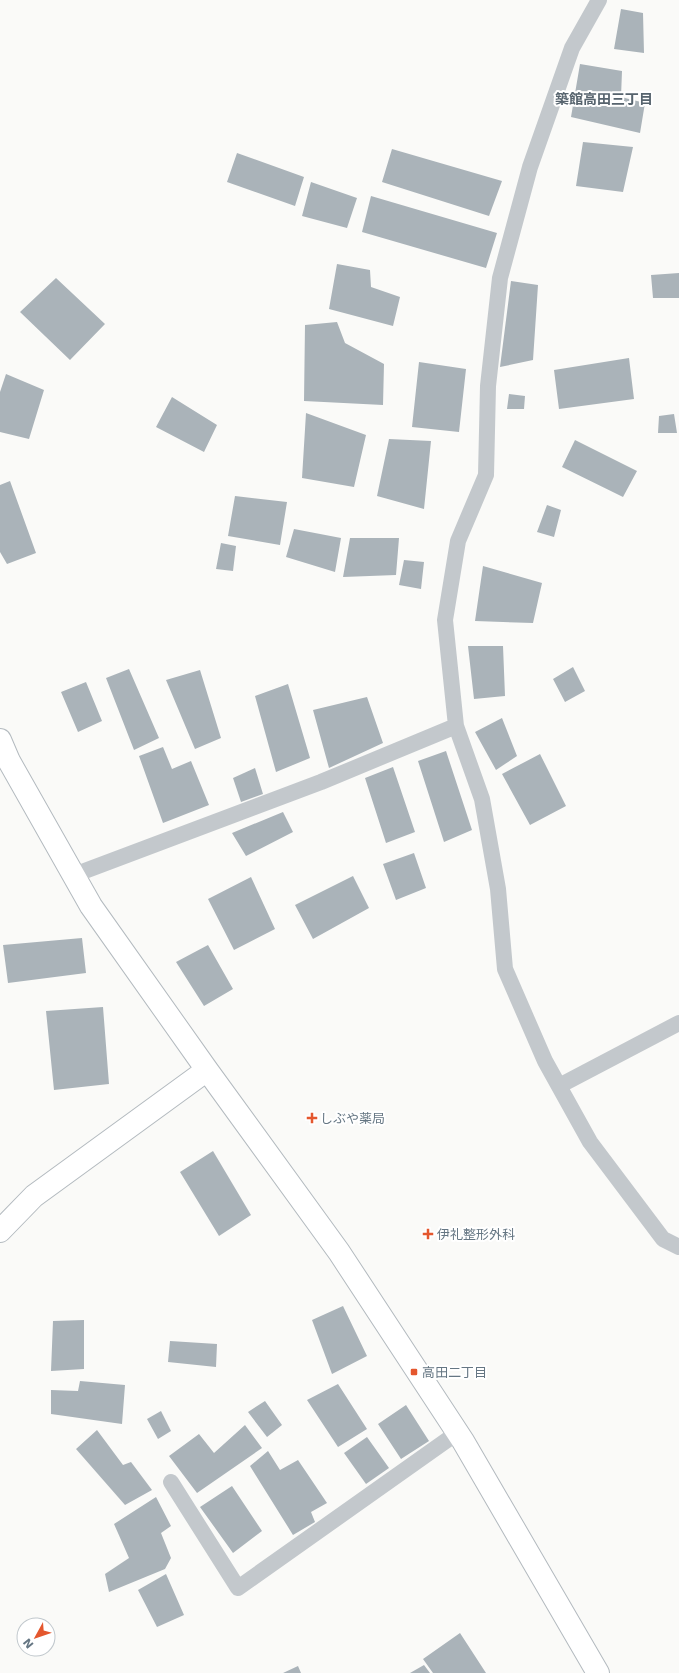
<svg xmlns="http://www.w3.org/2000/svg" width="679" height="1673" font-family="'DejaVu Sans','Noto Sans JP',sans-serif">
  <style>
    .building { fill: #aab3b9 }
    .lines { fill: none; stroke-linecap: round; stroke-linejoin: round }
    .secondary-casing { stroke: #b3babf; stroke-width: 24 }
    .lane { stroke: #c3c8cc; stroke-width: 16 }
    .secondary { stroke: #fff; stroke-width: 22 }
    .poi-dot { fill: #e4572e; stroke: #fff; stroke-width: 1.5 }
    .labels { text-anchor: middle; stroke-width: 4; stroke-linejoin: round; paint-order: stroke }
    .poi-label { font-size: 13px; fill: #657683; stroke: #fff; text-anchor: start }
    .neighbourhood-label { font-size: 14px; font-weight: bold; fill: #57646e; stroke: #fff }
  </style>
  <rect width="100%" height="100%" fill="#fafaf8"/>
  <path class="building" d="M621,9L643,13L644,53L614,49Z
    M580,64L622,71L621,97L645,103L640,133L571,117Z
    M583,142L633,147L623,192L576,186Z
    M392,149L502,181L489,216L382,182Z
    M237,153L304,177L295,206L227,182Z
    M311,182L357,198L347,228L302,216Z
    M371,196L497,233L486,268L362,232Z
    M337,264L370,270L371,287L400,297L393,326L329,309Z
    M679,273V298H653L651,275Z
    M56,278L105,324L70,360L20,312Z
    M511,281L538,285L533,360L500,367Z
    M337,322L345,343L384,364L383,405L304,401L305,325Z
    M629,358L634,399L559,409L554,370Z
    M419,362L466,369L459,432L412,427Z
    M6,374L44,390L29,439L0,432V392Z
    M509,394L525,396L524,409H507Z
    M172,397L217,425L204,452L156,427Z
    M306,413L366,435L354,487L302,478Z
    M674,414L677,433H658L659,416Z
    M389,439L431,441L424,509L377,496Z
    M575,440L637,471L623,497L562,467Z
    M10,481L36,553L7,564L0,552V485Z
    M235,496L287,502L280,545L228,536Z
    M547,505L561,510L554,537L537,532Z
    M294,529L341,538L335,572L286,557Z
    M350,538H399L396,575L343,577Z
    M221,543L236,546L233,571L216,569Z
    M404,560L424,562L421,589L399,585Z
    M483,566L542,583L533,623L475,621Z
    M468,646H503L505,696L474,699Z
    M573,667L585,691L565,702L553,679Z
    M129,669L159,738L134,750L106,678Z
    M200,670L221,738L195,749L166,680Z
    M86,682L102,721L78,732L61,692Z
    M288,684L310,758L276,772L255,696Z
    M367,697L383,743L329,768L313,710Z
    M502,718L517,756L496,770L475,732Z
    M163,747L172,769L191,761L209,805L163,823L139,756Z
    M446,751L472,830L444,842L418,761Z
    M540,754L566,806L530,825L502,774Z
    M393,767L415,832L386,843L365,778Z
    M255,768L263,794L241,802L233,778Z
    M283,812L293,832L246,856L232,833Z
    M414,853L426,888L396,900L383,864Z
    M353,876L369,908L313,939L295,905Z
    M251,877L275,929L234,950L208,899Z
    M82,938L86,973L8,983L3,945Z
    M208,945L233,989L204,1006L176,962Z
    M103,1007L109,1084L54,1090L46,1011Z
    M213,1151L251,1215L219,1236L180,1172Z
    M343,1306L367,1356L332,1374L312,1320Z
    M84,1320V1369L51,1371L53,1321Z
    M170,1341L217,1344L216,1367L168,1362Z
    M80,1381L125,1385L122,1424L51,1414V1390L78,1391Z
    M338,1384L367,1429L338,1447L307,1400Z
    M265,1401L282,1425L267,1437L248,1412Z
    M406,1405L429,1441L401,1459L378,1424Z
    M161,1411L171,1431L158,1439L147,1419Z
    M245,1425L262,1448L197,1493L169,1456L199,1434L214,1453Z
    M97,1430L123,1465L131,1462L152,1490L125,1505L76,1449Z
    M367,1437L389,1468L366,1484L344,1453Z
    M268,1451L280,1470L298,1460L327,1503L311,1512L315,1522L293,1535L250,1466Z
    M232,1486L262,1531L233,1553L200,1507Z
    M156,1497L171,1526L161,1533L171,1558L165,1569L109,1592L105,1574L129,1558L114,1524Z
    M166,1574L184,1615L157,1627L138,1590Z
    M460,1633L486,1673H433L423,1659Z
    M424,1665L430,1673H410Z
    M298,1666L301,1673H283Z"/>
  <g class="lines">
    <defs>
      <path id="secondary" d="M0,740L9,761L91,906L207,1070L339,1252L463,1441L598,1673
        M0,1231L34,1196L207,1070"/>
    </defs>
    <use href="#secondary" class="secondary-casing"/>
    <path class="lane" d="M599,0L572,48L530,167L500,278L488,386L486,475L458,541L445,620L456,726L482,799L498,889L505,969L545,1061L590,1142L663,1239L679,1247
      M74,875L321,782L456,726
      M559,1086L679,1023
      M171,1482L238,1588L457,1433"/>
    <use href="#secondary" class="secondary"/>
  </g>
  <g class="poi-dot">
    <path d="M310 1112h4v4h4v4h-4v4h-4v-4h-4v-4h4z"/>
    <path d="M426 1228h4v4h4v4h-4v4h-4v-4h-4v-4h4z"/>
    <rect x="410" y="1368" width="8" height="8" rx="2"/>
  </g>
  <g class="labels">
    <g class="poi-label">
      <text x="320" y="1123">しぶや薬局</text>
      <text x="437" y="1239">伊礼整形外科</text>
      <text x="422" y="1377">高田二丁目</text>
    </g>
    <g class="neighbourhood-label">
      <text x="604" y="104">築館高田三丁目</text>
    </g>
  </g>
  <g transform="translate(36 1637) rotate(230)"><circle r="19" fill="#ffffff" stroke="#c1c8cd"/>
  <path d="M0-3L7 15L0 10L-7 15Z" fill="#e4572e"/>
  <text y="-6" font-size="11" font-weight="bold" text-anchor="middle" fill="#657683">N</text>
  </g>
</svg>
